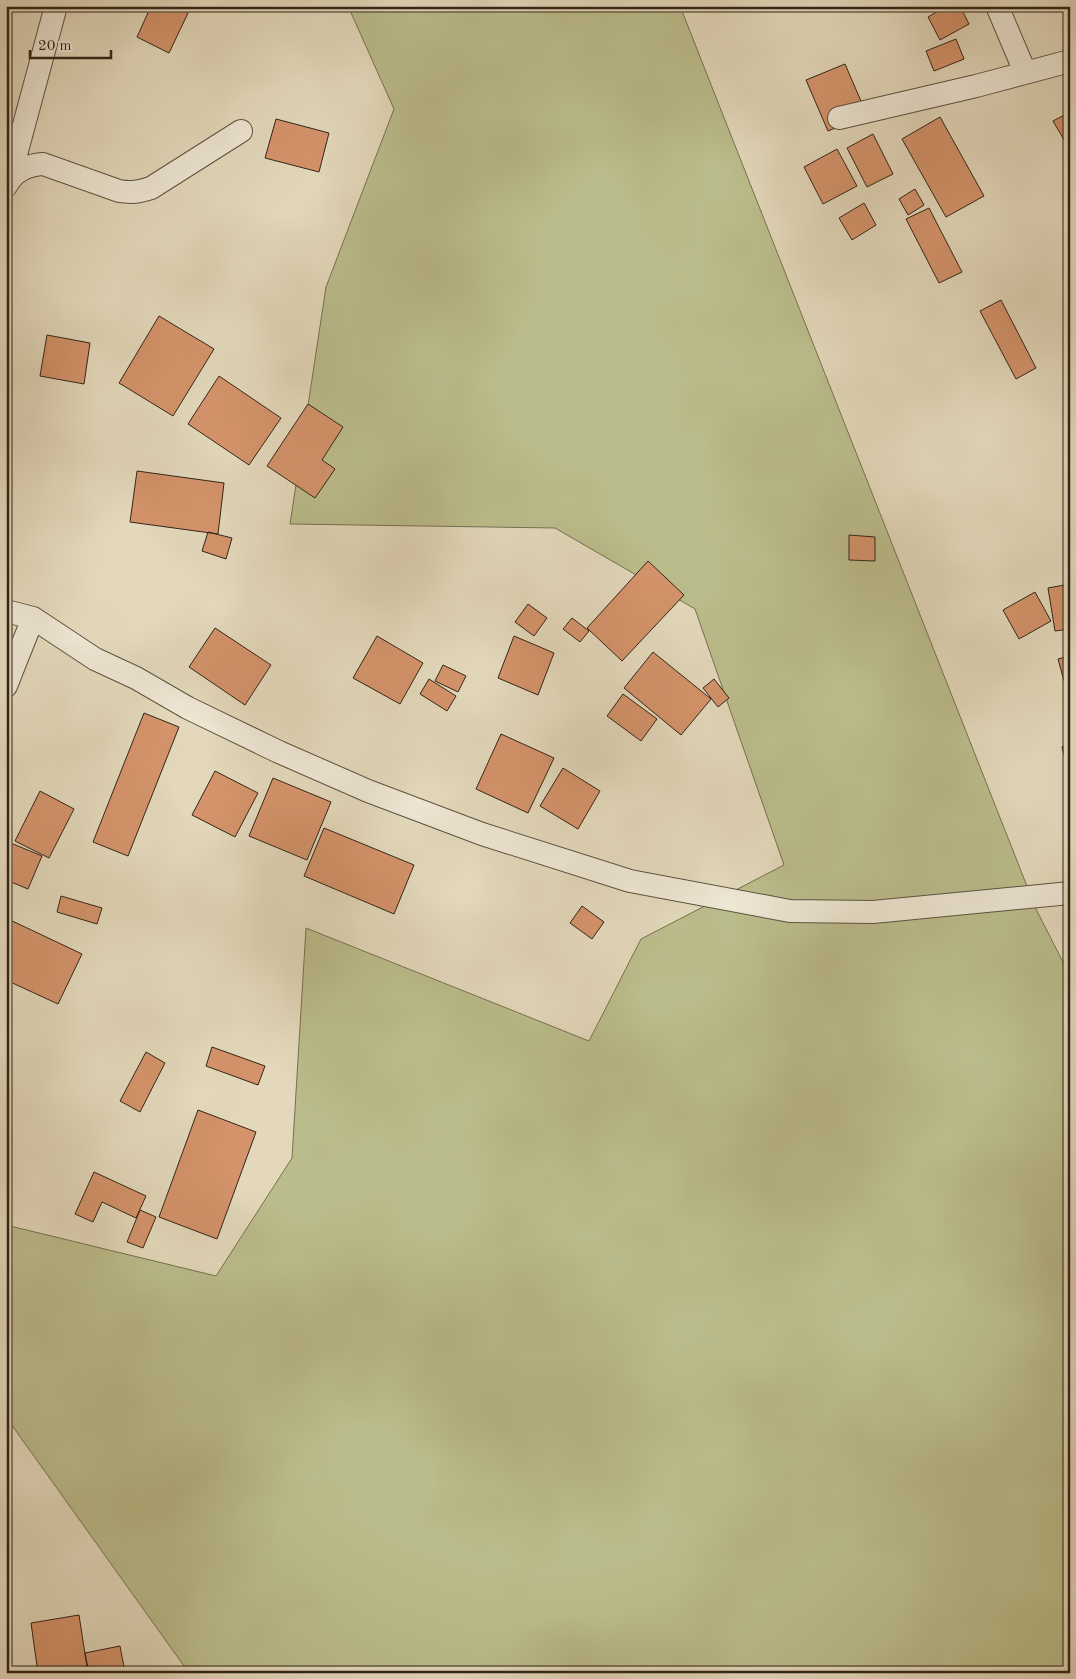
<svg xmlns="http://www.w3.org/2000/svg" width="1076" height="1679" font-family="'Old Standard TT',serif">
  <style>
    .green { fill: #bbbc8b; stroke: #767051 }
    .building { fill: #d4936b; stroke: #312517 }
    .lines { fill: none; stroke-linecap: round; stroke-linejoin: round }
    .street-casing { stroke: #5e5240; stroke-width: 24 }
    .street { stroke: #ede6d3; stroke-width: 22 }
  </style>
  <rect width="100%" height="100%" fill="#e3d8bb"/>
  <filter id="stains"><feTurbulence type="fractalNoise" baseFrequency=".004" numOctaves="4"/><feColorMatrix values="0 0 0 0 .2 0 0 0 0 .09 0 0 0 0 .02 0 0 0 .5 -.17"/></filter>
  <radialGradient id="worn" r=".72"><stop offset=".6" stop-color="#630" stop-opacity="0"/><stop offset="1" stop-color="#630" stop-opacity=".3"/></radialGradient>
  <path class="green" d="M348,6H680L1036,909L1070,976V1673H189L6,1417V1225L216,1276L292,1158L306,928L589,1041L641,939L784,865L695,609L555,528L290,524L326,287L394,109Z"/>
  <path class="building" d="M151,6H174L188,13L169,53L137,37Z
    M660,6H671L664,11Z
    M947,6H960L969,24L940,40L928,17Z
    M1062,6H1070V32Z
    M956,39L964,59L934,71L926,51Z
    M845,64L867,115L828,131L806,80Z
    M1070,112V150L1053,121Z
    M940,117L984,196L946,217L902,139Z
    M276,119L329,133L319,172L265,158Z
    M873,134L893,174L867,187L847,148Z
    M837,149L857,186L823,204L804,167Z
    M915,189L924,205L908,215L899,199Z
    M864,203L876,225L852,240L839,218Z
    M929,208L962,272L939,283L906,219Z
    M1001,300L1036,368L1016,379L980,311Z
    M159,316L214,349L173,416L119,383Z
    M47,335L90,343L84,384L40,376Z
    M219,376L281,418L249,465L188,424Z
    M308,404L343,427L322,460L335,469L315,498L267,466Z
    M137,471L224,483L218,534L130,522Z
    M208,532L232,538L226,559L202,551Z
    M849,535L875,537V561L849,560Z
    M648,561L684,595L622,661L587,628Z
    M1070,584V629L1055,631L1048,588Z
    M1035,592L1051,621L1019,639L1003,610Z
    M528,604L547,618L534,636L515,622Z
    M572,618L589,631L580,642L563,629Z
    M215,628L271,665L245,705L189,667Z
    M377,636L423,663L400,704L353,678Z
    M514,636L554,653L538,695L498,678Z
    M653,652L711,699L681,735L624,688Z
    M1070,656V679L1064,681L1058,659Z
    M443,665L466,676L458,692L435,681Z
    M429,679L456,696L447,711L420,694Z
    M714,679L729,698L718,707L703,688Z
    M623,694L657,719L641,741L607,716Z
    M144,713L179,727L128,856L93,842Z
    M501,734L554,758L528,813L476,789Z
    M1070,744V777L1062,747Z
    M563,768L600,791L578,829L540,806Z
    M215,771L258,793L235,837L192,815Z
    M273,778L331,802L307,860L249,836Z
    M40,791L74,809L49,858L15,841Z
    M324,828L414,865L394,914L304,876Z
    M6,841L42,856L28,889L6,880Z
    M61,896L102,908L97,924L57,912Z
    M582,906L604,922L592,939L570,923Z
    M6,918L82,954L58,1004L6,980Z
    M212,1047L265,1066L258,1085L206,1066Z
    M146,1052L165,1063L140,1112L120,1101Z
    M198,1110L256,1132L217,1239L159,1217Z
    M94,1172L146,1196L136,1218L102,1202L93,1222L75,1214Z
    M140,1210L156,1217L143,1248L127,1242Z
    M6,1563L12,1595L6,1596Z
    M79,1615L87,1667L52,1673H38L31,1623Z
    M120,1646L125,1672L89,1673L85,1653Z"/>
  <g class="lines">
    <defs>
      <path id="street" d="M997,6L1025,72
        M839,118L976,86L1070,61
        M10,177L56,6
        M6,186C13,172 27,165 43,164L119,191C131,193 139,192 151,188L241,131
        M6,611L33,618L95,659L136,678L188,708L279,752L368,791L482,834L630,881L790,911L873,912L1070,893
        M6,686L33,618"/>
    </defs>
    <use href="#street" class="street-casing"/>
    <use href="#street" class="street"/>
  </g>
  <rect width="1076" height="1679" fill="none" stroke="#e3d8bb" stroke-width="25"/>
  <rect x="8" y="8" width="1061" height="1664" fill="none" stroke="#312517" stroke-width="2.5"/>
  <rect x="12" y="12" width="1051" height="1654" fill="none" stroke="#312517"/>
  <path d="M30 50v8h81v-8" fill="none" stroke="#312517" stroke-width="2.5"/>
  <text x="38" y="50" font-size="15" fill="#312517" stroke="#ede6d3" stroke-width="4" paint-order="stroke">20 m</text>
  <rect width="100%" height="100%" filter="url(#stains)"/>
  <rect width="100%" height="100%" fill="url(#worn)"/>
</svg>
